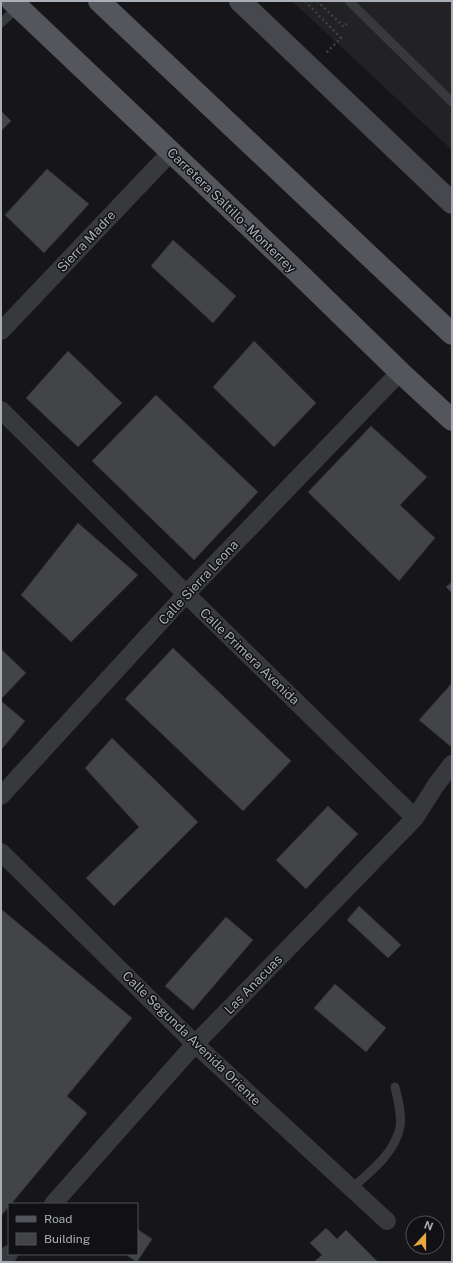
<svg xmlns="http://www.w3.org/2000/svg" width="453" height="1263" font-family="'Public Sans',sans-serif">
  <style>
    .built { fill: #222225 }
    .building { fill: #434448; stroke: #303134 }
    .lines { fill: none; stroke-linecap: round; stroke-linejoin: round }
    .path { stroke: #3e4044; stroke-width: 2.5; stroke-dasharray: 2 3; stroke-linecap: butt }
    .lane { stroke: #38393d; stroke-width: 9 }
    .street { stroke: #38393d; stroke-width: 18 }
    .secondary { stroke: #46484d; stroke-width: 22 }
    .primary { stroke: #54565c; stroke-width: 22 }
    .labels { text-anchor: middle; stroke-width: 3; stroke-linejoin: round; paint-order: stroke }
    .street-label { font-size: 13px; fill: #a9aeb7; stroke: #111113 }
  </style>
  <rect width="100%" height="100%" fill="#161618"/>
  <path class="built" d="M292,1H452V150Z"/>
  <path class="building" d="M1,111L11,121L1,131Z
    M47,169L89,204L44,253L5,215Z
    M173,240L236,296L213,323L151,266Z
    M254,341L316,403L274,447L213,387Z
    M68,351L122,403L78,447L26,398Z
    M156,395L258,492L194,560L92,461Z
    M371,426L427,477L400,505L435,538L399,581L308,492Z
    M78,523L138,575L71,642L21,595Z
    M452,582V593L446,587Z
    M173,648L291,761L243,811L125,699Z
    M1,649L26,673L1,699Z
    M452,683V743L450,746L419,720Z
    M1,701L25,721L1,750Z
    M112,738L198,822L114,906L86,878L139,827L85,768Z
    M328,806L358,834L306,889L276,860Z
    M359,906L401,945L388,958L347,920Z
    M1,909L132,1018L67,1096L87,1113L11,1204H9V1206L1,1216Z
    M226,917L253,940L193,1010L165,986Z
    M335,984L386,1028L366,1052L314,1008Z
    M326,1228L337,1239L346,1230L378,1262H314L322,1255L310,1243Z
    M137,1229L152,1239L137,1262L125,1254H137Z"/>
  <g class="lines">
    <path class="path" d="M305,1L341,38L325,54
      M317,1L344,27L349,21"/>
    <path class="lane" d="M349,1L452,102
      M1,23L18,7
      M352,1188C370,1172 395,1153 400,1127C402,1114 398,1100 395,1087"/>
    <path class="street" d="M1,331L171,152
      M1,410L186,594L415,818
      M1,796L186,594L400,372
      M1,852L195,1044L387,1221
      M53,1204L195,1044L415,818L436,785L452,764
      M2,1262L9,1254"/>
    <path class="secondary" d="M240,1L452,203"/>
    <path class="primary" d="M12,1L289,264L400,372L452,420
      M99,1L452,334"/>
  </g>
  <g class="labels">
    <g class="street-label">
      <text transform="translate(232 210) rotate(44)" y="5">Carretera Saltillo - Monterrey</text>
      <text transform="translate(86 241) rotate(-47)" y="5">Sierra Madre</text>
      <text transform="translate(198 582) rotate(-47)" y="5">Calle Sierra Leona</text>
      <text transform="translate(250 656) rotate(44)" y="5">Calle Primera Avenida</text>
      <text transform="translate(253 984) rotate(-46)" y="5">Las Anacuas</text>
      <text transform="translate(192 1038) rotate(44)" y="5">Calle Segunda Avenida Oriente</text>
    </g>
  </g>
  <rect width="453" height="1263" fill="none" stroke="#a9aeb7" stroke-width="4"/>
  <rect x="8" y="1203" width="130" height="52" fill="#111113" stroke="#4e5055"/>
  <rect x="16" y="1216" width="20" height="6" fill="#54565c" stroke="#4e5055"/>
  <text x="44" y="1223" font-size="12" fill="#a9aeb7">Road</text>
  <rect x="16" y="1233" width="20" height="12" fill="#434448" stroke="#4e5055"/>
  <text x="44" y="1243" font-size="12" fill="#a9aeb7">Building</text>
  <g transform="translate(425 1235) rotate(21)"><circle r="19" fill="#111113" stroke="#4e5055"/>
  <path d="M0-3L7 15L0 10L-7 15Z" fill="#e8a93f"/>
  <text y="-6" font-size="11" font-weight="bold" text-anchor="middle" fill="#a9aeb7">N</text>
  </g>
</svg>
